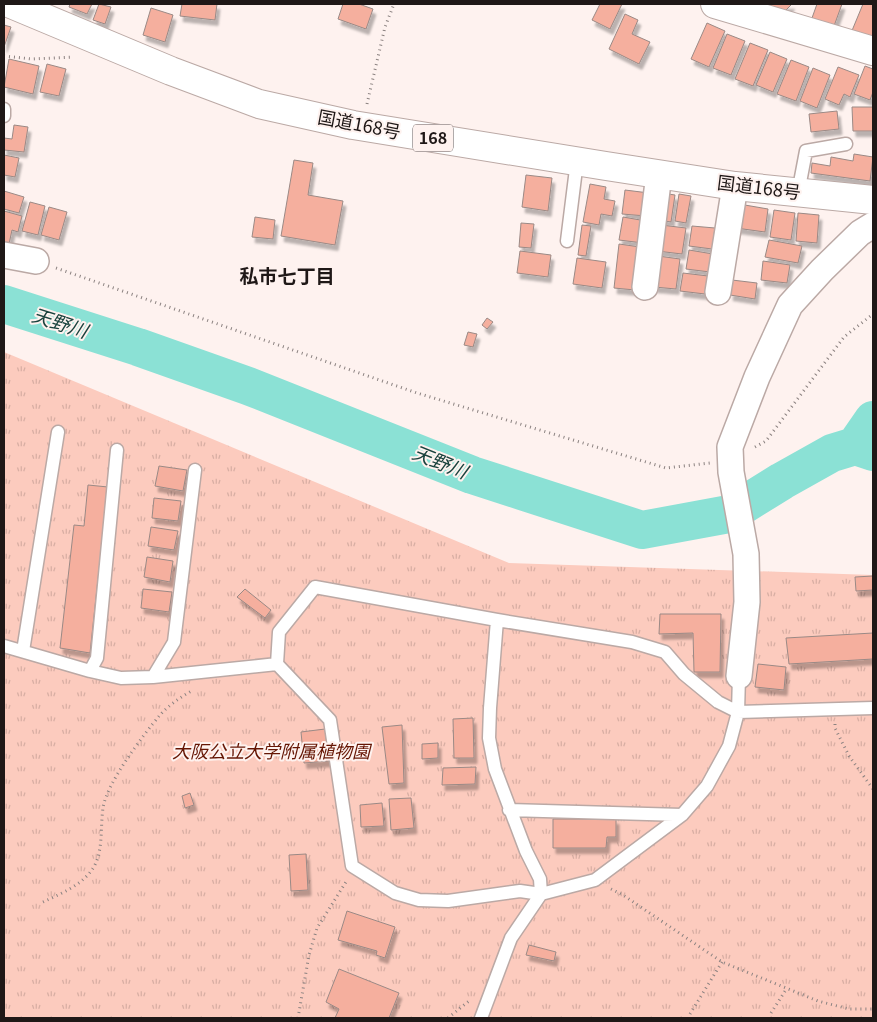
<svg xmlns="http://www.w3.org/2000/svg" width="877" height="1022" font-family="Georgia,'Noto Sans JP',serif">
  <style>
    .park { fill: url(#park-tufts) }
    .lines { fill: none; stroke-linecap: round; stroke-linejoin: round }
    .river { stroke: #8be1d5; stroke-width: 38 }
    .building { fill: #f5af9e; stroke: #9a8985; filter: url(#shadow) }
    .service-casing { stroke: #bba9a5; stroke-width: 15 }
    .minor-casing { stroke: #bba9a5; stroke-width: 28 }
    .tertiary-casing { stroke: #bba9a5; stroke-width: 30 }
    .trunk-casing { stroke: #bba9a5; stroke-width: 30 }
    .path { stroke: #8b8280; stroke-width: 3; stroke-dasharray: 1 4; stroke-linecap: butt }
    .service { stroke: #fff; stroke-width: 12 }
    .minor { stroke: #fff; stroke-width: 25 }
    .tertiary { stroke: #fff; stroke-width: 28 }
    .trunk { stroke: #fff; stroke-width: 28 }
    .labels { text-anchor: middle; stroke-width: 4; stroke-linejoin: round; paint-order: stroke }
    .shield { fill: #fef2ef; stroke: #625958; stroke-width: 1 }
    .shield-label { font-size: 16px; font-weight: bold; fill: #1f1817 }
    .street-label { font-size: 18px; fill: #1f1817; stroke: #fef2ef }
    .park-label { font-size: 18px; font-style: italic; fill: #651503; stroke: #fef2ef }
    .neighbourhood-label { font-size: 19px; font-weight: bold; fill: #1f1817; stroke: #fef2ef }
    .water-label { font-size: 19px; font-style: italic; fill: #1a423d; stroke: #fef2ef }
  </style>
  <defs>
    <pattern id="park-tufts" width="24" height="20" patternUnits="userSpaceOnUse" patternTransform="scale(1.25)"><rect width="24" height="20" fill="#fccbbe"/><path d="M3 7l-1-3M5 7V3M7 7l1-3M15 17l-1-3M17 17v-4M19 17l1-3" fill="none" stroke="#d8aea3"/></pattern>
    <filter id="shadow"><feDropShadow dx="3" dy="5.5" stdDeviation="1" flood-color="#0004"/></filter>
  </defs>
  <rect width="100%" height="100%" fill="#fef2ef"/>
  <path class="park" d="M4,352L509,563L873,575V1018H4Z"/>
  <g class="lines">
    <path class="river" d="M4,304L138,347L248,386L472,475L642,530L729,514L782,481L832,453L855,446L873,452
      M855,446L873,420"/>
  </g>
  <path class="building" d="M70,4H92L87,14L69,7Z
    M99,4L111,7L105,24L93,20Z
    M182,4H217L215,20L180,16Z
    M343,4H359L373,9L366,29L338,19Z
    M600,4H622L610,29L592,20Z
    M758,4H792L778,18Z
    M817,4H842L834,26L812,18Z
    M863,4H873V42L851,33Z
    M151,8L173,15L165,42L143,35Z
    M625,14L638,20L632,34L650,42L639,64L609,49Z
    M707,23L725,31L709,67L691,59Z
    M4,25L11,27L4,47Z
    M727,34L745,41L731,75L713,68Z
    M750,43L768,50L753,86L735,79Z
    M770,52L787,59L773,92L756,85Z
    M9,59L39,66L33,94L4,87Z
    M791,60L809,67L796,101L777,94Z
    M47,64L66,69L59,96L40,92Z
    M865,66L873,69V92L870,100L854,94Z
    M838,67L859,75L850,97L844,94L839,105L825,99Z
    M813,68L830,75L817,108L800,101Z
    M852,107H873V131H853Z
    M837,111L839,129L811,132L809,114Z
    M14,125L28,127L24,152L4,150V138L12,139Z
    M854,154L873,157L870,181L811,173L812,163L830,166L831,157L853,161Z
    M4,155L19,158L15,177L4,175Z
    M294,160L313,163L308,195L343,201L335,245L281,236Z
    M526,175L552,178L548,211L522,207Z
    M590,184L606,187L604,199L615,201L612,216L601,214L599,225L583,222Z
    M625,190L649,193L646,216L622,214Z
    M4,191L24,197L19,213L4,209Z
    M662,193L675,195L671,222L658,220Z
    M679,194L691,196L686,223L675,221Z
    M30,202L45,206L38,235L22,231Z
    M739,204L768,209L765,232L736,228Z
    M49,207L67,212L59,240L41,235Z
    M774,210L795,213L791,240L770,237Z
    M4,211L22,216L18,232L12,230L9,244L4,243Z
    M798,213L819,215L817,243L796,241Z
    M255,217L275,220L273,239L252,237Z
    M623,217L646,221L643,243L619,240Z
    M521,223L534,224L531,248L519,247Z
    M582,225L591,226L586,256L578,255Z
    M661,225L686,228L682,254L657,251Z
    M692,226L715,228L712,249L689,246Z
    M769,240L802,246L798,263L765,257Z
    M619,244L640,247L635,290L614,288Z
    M689,250L713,254L710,272L686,269Z
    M520,251L551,255L548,277L517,273Z
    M658,256L680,259L676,289L654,287Z
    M577,258L606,262L602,288L573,284Z
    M763,261L790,265L787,283L761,280Z
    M683,273L708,276L705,294L680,291Z
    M732,280L757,283L755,299L730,295Z
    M487,318L493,322L487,329L482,325Z
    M468,332L477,334L473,347L464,345Z
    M159,466L187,470L183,491L155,486Z
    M88,485L108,487L90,653L60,648L74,525L84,526Z
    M154,498L181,501L178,521L152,518Z
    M151,527L178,531L174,550L148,546Z
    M147,557L173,561L170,582L144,577Z
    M873,576V590L856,591L855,577Z
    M143,589L172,592L169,612L141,608Z
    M245,589L271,610L265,618L237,597Z
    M660,614H721L720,672H694L693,633L659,634Z
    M873,633V659L789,664L786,638Z
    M758,664L786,667L784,690L755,687Z
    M473,718L474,758H454L453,719Z
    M402,725L404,783L389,784L382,727Z
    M325,729L329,761L304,763L301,732Z
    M438,743V758L422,759V744Z
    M476,767L475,784L442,785L443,768Z
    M190,793L194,805L185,808L182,796Z
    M411,798L414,828L391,830L389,799Z
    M382,803L384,826L361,827L360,805Z
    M553,819H616V837H607L606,848H553Z
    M306,854L308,890L291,891L289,855Z
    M347,911L395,927L385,958L376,955L377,951L338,940Z
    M529,945L556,952L554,961L526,955Z
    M339,969L399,993L389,1018H335L339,1009L326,1002Z"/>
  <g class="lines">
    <defs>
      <path id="service" d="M4,109V116
        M798,193L806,151L846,144
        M567,241L577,161
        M4,646L90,671L121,678L153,677L277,664L330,720L352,866L395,893L419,900L448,901L520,891L541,894L540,879L526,851L495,769L489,738L490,708L497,620
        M23,651L58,432
        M277,664L279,632L315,587L497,620L632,642L665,652L684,674L718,702L738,712L873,708
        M90,671L97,658L117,450
        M153,677L174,642L195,470
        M509,810L682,815
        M481,1018L511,938L541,894L595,880L682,815L707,786L729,746L738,712L739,676"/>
      <path id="minor" d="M4,255L36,261
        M645,287L659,174
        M718,292L735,186
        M739,676L747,602L746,554L731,472L730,447L757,377L790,305L822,270L860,233L873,225"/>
      <path id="tertiary" d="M715,4L873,51"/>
      <path id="trunk" d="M11,4L171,71L259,104L353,125L606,166L735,186L873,200"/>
    </defs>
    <use href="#service" class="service-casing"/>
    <use href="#minor" class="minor-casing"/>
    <use href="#tertiary" class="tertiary-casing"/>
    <use href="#trunk" class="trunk-casing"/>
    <path class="path" d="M4,56L32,59L73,57
      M367,104L385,27L394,4
      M56,268L417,393L666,468L710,463
      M755,447L766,441L844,337L873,314
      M835,724V728L849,756L873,789
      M611,889L623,895L722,962L818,1001L849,1009H873
      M43,902C60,894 80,886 91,871C104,855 100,828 103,808C106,784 144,734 160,715C170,704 181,697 193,690
      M771,1013L787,988
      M690,1014L722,962
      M298,1018L309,955L317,928L346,882
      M448,1018L469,1001"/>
    <use href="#service" class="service"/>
    <use href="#minor" class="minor"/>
    <use href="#tertiary" class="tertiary"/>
    <use href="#trunk" class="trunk"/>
  </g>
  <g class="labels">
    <rect class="shield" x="413" y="124.5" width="40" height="27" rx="4"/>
    <g class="shield-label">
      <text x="433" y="144">168</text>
    </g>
    <g class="street-label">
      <text transform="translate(359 125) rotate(11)" y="6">国道168号</text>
      <text transform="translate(759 188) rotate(7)" y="6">国道168号</text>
    </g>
    <g class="park-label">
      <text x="271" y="758">大阪公立大学附属植物園</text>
    </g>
    <g class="neighbourhood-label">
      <text x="287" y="283">私市七丁目</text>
    </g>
    <g class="water-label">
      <text transform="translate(60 323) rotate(18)" y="7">天野川</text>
      <text transform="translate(440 462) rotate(22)" y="7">天野川</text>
    </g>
  </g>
  <rect width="877" height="1022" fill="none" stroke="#1f1817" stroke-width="10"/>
</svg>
